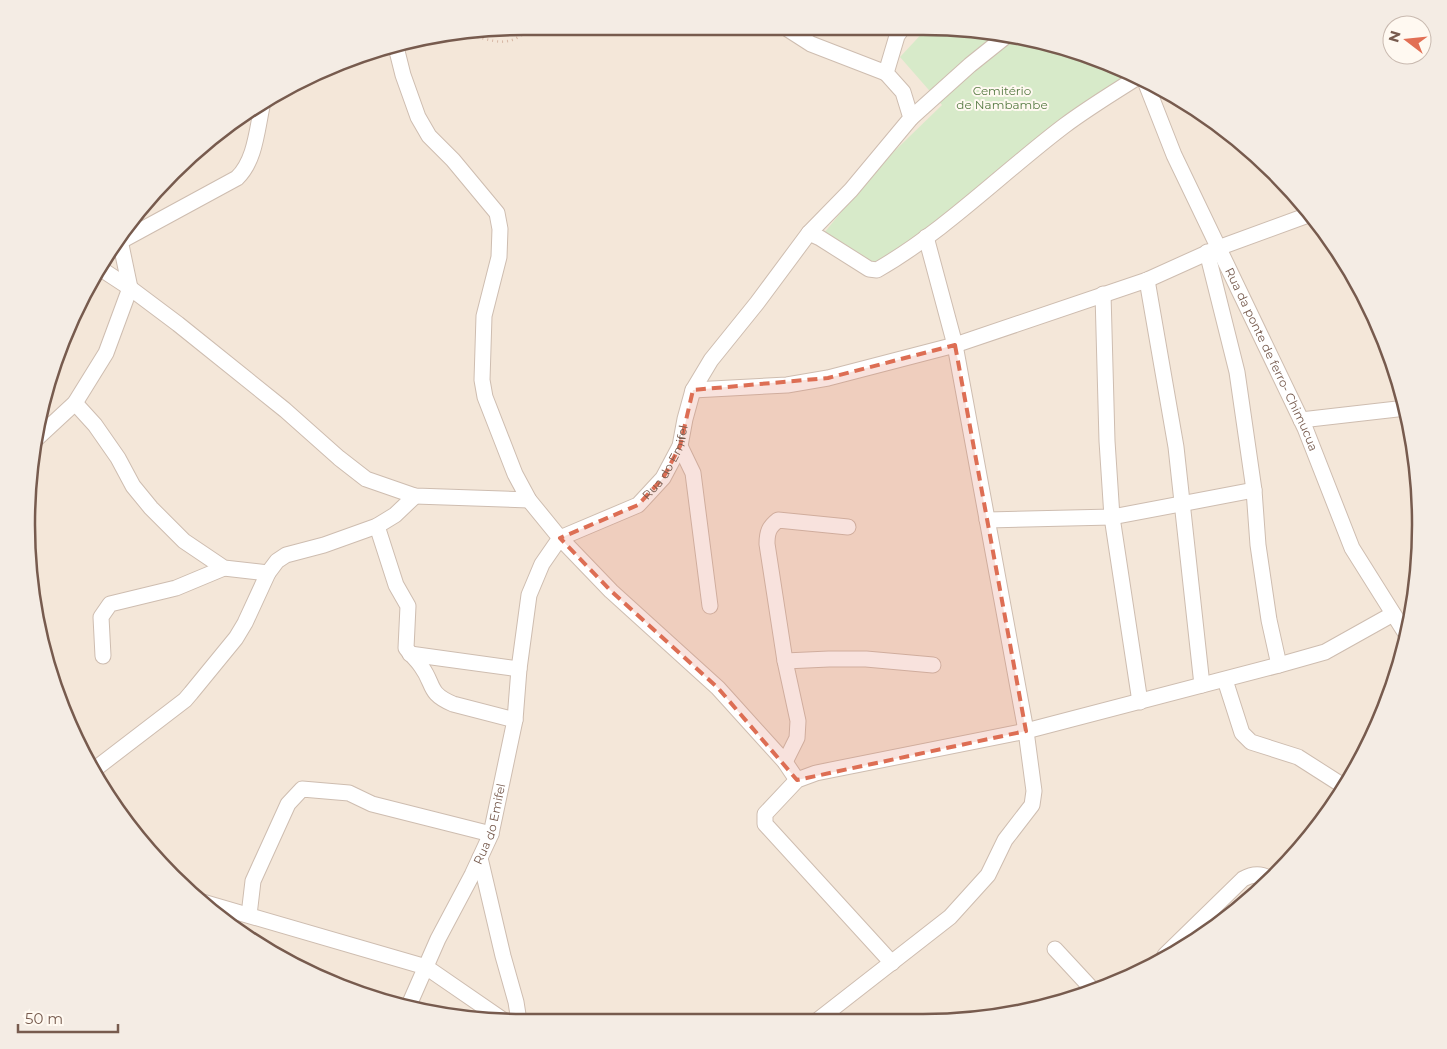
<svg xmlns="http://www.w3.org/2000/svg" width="1447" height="1049" font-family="Montserrat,sans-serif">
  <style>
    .residential { fill: #f4e7d9 }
    .green { fill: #d7eac9 }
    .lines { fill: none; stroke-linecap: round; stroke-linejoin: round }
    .minor-casing { stroke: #cebdb0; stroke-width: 17 }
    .path { stroke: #d7b7a5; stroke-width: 2.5; stroke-dasharray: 1 4; stroke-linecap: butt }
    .minor { stroke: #fff; stroke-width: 15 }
    .marked { fill: #dd6e54; fill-opacity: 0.2; stroke: #dd6e54; stroke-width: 4; stroke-dasharray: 10 6; stroke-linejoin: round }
    .labels { text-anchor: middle; stroke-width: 4; stroke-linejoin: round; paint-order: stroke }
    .park-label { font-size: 12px; fill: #587c45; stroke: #fff9f1 }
    .street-label { font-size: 12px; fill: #775b4e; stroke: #fff9f1 }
    .rim { fill: none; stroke: #775b4e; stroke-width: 2.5 }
  </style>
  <rect width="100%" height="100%" fill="#fcf5eb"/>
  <path class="residential" d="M525,26H923L1051,43L1113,64L1199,110L1251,150L1318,221L1369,304L1404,395L1420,492L1417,589L1394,684L1354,773L1297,853L1226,920L1113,985L988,1018L492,1022L365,996L276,956L196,899L129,828L64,715L30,589L31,459L43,395L78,304L150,196L248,110L334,64L395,43Z"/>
  <path class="green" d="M928,27L1051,43L1113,64L1138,77L877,270L820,238L876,169L942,105L900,57Z"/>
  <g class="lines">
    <defs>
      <g id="minor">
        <path d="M783,26L811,44L886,73"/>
        <path d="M395,43L403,75L418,117L429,136L453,160L497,213L500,229L499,257L484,316L482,380L485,397L515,474L529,500L560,538L611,591L718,688L785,762L797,780"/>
        <path id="s1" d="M1145,81L1174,155L1305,428L1352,548L1406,634"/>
        <path d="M911,118L970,65L1005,37"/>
        <path d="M809,233L820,238L869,269L877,270C945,231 1002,173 1064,126C1088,108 1113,93 1138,77"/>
        <path d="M121,241L237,178C256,160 257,127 263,102"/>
        <path d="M1207,252L1237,372L1254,490L1258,545L1269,620L1279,665"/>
        <path d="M101,269L130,288L178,324L285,410L339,458L366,479L415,496L529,500"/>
        <path d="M1147,280L1176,447L1202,685"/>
        <path d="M1103,294L1107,441L1112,517L1140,702"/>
        <path d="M693,390L787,385L828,378L955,345L1147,280L1218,248L1311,214"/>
        <path d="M75,403L95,425L118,458L133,486L151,508L184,541L224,568L268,573"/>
        <path d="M1301,420L1406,408"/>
        <path d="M34,441L75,403L106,353L130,288L120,240"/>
        <path d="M680,446L693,473L710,606"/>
        <path d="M987,520L1112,517L1254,490"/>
        <path d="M377,526L396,585L408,606L406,648C411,655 417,660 421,666C435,685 427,693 453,704L515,720"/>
        <path d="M410,654L519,669"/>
        <path d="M103,656L101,617L110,604L176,588L224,568"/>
        <path d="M785,661L829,659H866L933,665"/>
        <path d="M1225,680L1242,733L1251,742L1298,757L1345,787"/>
        <path d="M785,762L797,738L798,721L785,661L767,544C767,532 769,527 778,520L848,527"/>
        <path d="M95,769L185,700L191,693L236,638L245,623L268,573L277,561L286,555L324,545L377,526L395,515L415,496"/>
        <path d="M480,858L503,956L516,1002L519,1021"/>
        <path d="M199,901L426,967L506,1022"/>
        <path d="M249,915L253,881L288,804L302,789L349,793L372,804L491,834"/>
        <path d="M1055,949L1093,990"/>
        <path d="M1165,955L1243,879C1252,874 1261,873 1270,879"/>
        <path d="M892,963L765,824V814L797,780L816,773L1026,731L1279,665L1325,652L1393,614"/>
        <path id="s2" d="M409,1005L438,939L472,875L491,834L515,720L519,669L529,595L542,564L560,538L638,505L663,478L680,446L685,419L693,390L711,360L757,303L809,233L851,190L911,118L903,92L886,73L897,36L904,26"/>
        <path d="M818,1020L950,917L988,875L1005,840L1032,805L1034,791L1026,731L955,345L926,237"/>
      </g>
    </defs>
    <use href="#minor" class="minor-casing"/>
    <path class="path" d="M468,34C492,41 512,50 530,26"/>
    <use href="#minor" class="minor"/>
  </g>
  <path class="marked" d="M955,345L1026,731L797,780L718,688L611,591L560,538L638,505L663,478L680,446L693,390L828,378Z"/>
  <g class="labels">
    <g class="park-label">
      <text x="1002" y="95">Cemitério<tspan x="1002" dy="14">de Nambambe</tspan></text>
    </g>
    <g class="street-label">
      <text dy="4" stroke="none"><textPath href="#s1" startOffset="306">Rua da ponte de ferro- Chimucua</textPath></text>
      <text dy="4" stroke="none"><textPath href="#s2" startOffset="634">Rua do Emifel</textPath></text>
      <text dy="4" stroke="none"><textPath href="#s2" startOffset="199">Rua do Emifel</textPath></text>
    </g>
  </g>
  <path d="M0 0H1447V1049H0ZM524 35H923A489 489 0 0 1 1412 524V525A489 489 0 0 1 923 1014H524A489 489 0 0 1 35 525V524A489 489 0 0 1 524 35Z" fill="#f4ece4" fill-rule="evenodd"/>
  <path class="rim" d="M524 35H923A489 489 0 0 1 1412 524V525A489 489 0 0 1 923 1014H524A489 489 0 0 1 35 525V524A489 489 0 0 1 524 35Z"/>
  <g transform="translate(1407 40) rotate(286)"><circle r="24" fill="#fff9f1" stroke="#c9bab0"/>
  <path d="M0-4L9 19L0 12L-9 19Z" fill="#e26f54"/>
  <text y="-8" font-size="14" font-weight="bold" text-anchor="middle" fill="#775b4e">N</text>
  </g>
  <path d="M18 1024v8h100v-8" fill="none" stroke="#775b4e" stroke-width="2.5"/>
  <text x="25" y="1024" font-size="15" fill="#775b4e" stroke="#fff9f1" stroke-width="4" paint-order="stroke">50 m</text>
</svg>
